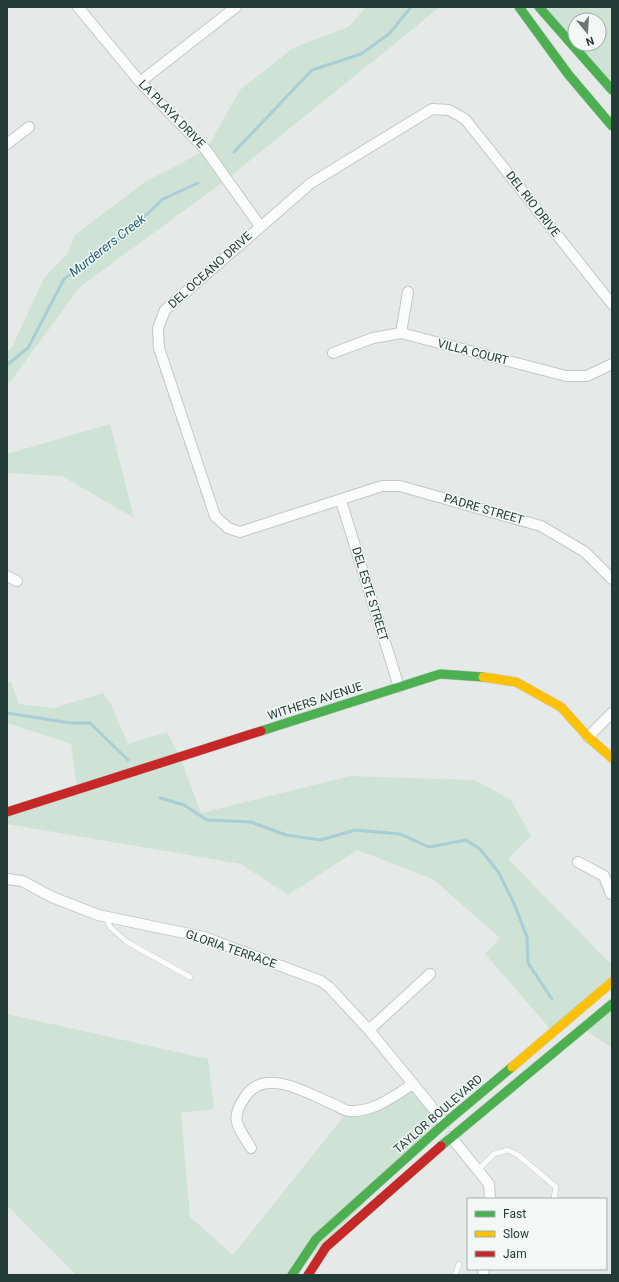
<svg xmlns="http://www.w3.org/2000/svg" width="619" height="1282" font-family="Roboto,sans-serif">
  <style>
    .green { fill: #cfe2d6; fill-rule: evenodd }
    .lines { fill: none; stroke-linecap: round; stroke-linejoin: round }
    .stream { stroke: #a8cdd5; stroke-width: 3 }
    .lane-casing { stroke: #c2c7c5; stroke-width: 6 }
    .street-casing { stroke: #c2c7c5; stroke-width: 12 }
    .fast-casing { stroke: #c1c7c5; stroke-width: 10 }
    .slow-casing { stroke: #c1c7c5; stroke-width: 10 }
    .jam-casing { stroke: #c1c7c5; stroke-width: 10 }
    .lane { stroke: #fbfcfc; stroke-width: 5 }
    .street { stroke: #fbfcfc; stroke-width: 10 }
    .fast { stroke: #4caf50; stroke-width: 9 }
    .slow { stroke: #ffc107; stroke-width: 9 }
    .jam { stroke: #c62828; stroke-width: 9 }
    .labels { text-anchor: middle; stroke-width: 3; stroke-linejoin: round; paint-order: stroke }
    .street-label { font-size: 12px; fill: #243c37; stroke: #f3f8f6 }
    .water-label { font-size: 13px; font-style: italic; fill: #226174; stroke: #f3f8f6 }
  </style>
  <rect width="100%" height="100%" fill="#e5eae8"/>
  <path class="green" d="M366,7H440L227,179L80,287L7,386V351L11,349L44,278L67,254L75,235L145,182L206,150L240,90L293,48L348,27Z
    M539,7H612V90ZM575,20H599V44H575Z
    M110,424L134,518L62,476L7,473V454Z
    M11,682L19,704L54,708L103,693L110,702L128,744L167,732L180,757L201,813L350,776L475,780L511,800L531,836L508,859L612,965V982L553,1032L485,954L500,938L433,879L357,850L288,895L241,864L7,824V812L77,788L71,744L7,723V683Z
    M612,1004V1048L583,1028Z
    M7,1014L208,1059L214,1109L181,1113L190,1217L233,1255L348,1111L366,1109L413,1084L445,1123L292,1275H76L7,1205Z"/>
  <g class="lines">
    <path class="stream" d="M234,152L312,70L361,54L389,34L411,7
      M7,365L28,348L64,279L129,231L163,199L198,183
      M7,713L70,723H90L128,760
      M160,798L184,805L207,820L251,822L286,835L321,840L355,830L400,834L429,847L466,840L480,849L499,873L515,906L527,937L528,963L552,999"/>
    <defs>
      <path id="lane" d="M106,917L110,927L127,942L190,977
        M478,1170L494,1154L508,1150L518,1155L556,1187L554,1199
        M455,1275L459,1264"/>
      <path id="street" d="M78,7L140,82L206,150L260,226
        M140,82L236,7
        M7,144L29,127
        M612,304L465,119L449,110L432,109L311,183L165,310L158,328L159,348L215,516L228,528L240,532L382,486H400L541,526L585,552L612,579
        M401,333L408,292
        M333,353L373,338L401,333L566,376H587L612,364
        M341,501L399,687
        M7,576L17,581
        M588,737L612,713
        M578,862L604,876L611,894
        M7,879L22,881L52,897L98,915L204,937L321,981L329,987L369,1030L445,1123
        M369,1030L430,974
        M451,1137L489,1184L490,1199
        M251,1148C238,1126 229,1120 245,1097C265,1066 308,1094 333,1104C338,1106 344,1111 350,1111C374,1112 394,1096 413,1084
        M483,1275L484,1269"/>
      <path id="fast" d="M519,7L568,74L612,126
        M539,7L612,90
        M261,731L440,674L483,677
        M441,1146L612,1004
        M292,1275L316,1239L445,1123L512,1067"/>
      <path id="slow" d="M483,677L516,682L561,707L588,737L612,758
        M512,1067L612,982"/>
      <path id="jam" d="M7,812L261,731
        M308,1275L326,1247L441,1146"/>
    </defs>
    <use href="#lane" class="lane-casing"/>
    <use href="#street" class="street-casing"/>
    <use href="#fast" class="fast-casing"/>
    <use href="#slow" class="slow-casing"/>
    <use href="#jam" class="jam-casing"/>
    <use href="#lane" class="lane"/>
    <use href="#street" class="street"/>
    <use href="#fast" class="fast"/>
    <use href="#slow" class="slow"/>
    <use href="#jam" class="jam"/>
  </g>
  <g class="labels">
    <g class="street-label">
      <text transform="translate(172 114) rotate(46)" y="4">LA PLAYA DRIVE</text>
      <text transform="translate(533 204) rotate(52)" y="4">DEL RIO DRIVE</text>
      <text transform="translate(210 270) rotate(-42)" y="4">DEL OCEANO DRIVE</text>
      <text transform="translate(473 352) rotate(14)" y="4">VILLA COURT</text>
      <text transform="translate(484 509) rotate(16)" y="4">PADRE STREET</text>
      <text transform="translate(370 594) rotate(73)" y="4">DEL ESTE STREET</text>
      <text transform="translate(315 701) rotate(-18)" y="4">WITHERS AVENUE</text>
      <text transform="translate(231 949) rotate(19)" y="4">GLORIA TERRACE</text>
      <text transform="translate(438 1114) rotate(-41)" y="4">TAYLOR BOULEVARD</text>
    </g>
    <g class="water-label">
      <text transform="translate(107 245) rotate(-38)" y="5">Murderers Creek</text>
    </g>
  </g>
  <rect width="619" height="1282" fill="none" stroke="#243c37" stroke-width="16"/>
  <rect x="467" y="1198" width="140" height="72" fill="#f3f8f6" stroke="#a0adaa"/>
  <rect x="475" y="1211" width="20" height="6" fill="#4caf50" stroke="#a0adaa"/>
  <text x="503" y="1218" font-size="12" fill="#243c37">Fast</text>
  <rect x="475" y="1231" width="20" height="6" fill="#ffc107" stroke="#a0adaa"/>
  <text x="503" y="1238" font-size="12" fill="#243c37">Slow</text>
  <rect x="475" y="1251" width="20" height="6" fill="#c62828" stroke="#a0adaa"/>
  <text x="503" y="1258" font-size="12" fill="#243c37">Jam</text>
  <g transform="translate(587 32) rotate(162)"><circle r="19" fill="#f3f8f6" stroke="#a0adaa"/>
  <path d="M0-3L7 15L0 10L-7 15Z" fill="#687975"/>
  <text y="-6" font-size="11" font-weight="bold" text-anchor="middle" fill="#243c37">N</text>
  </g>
</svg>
